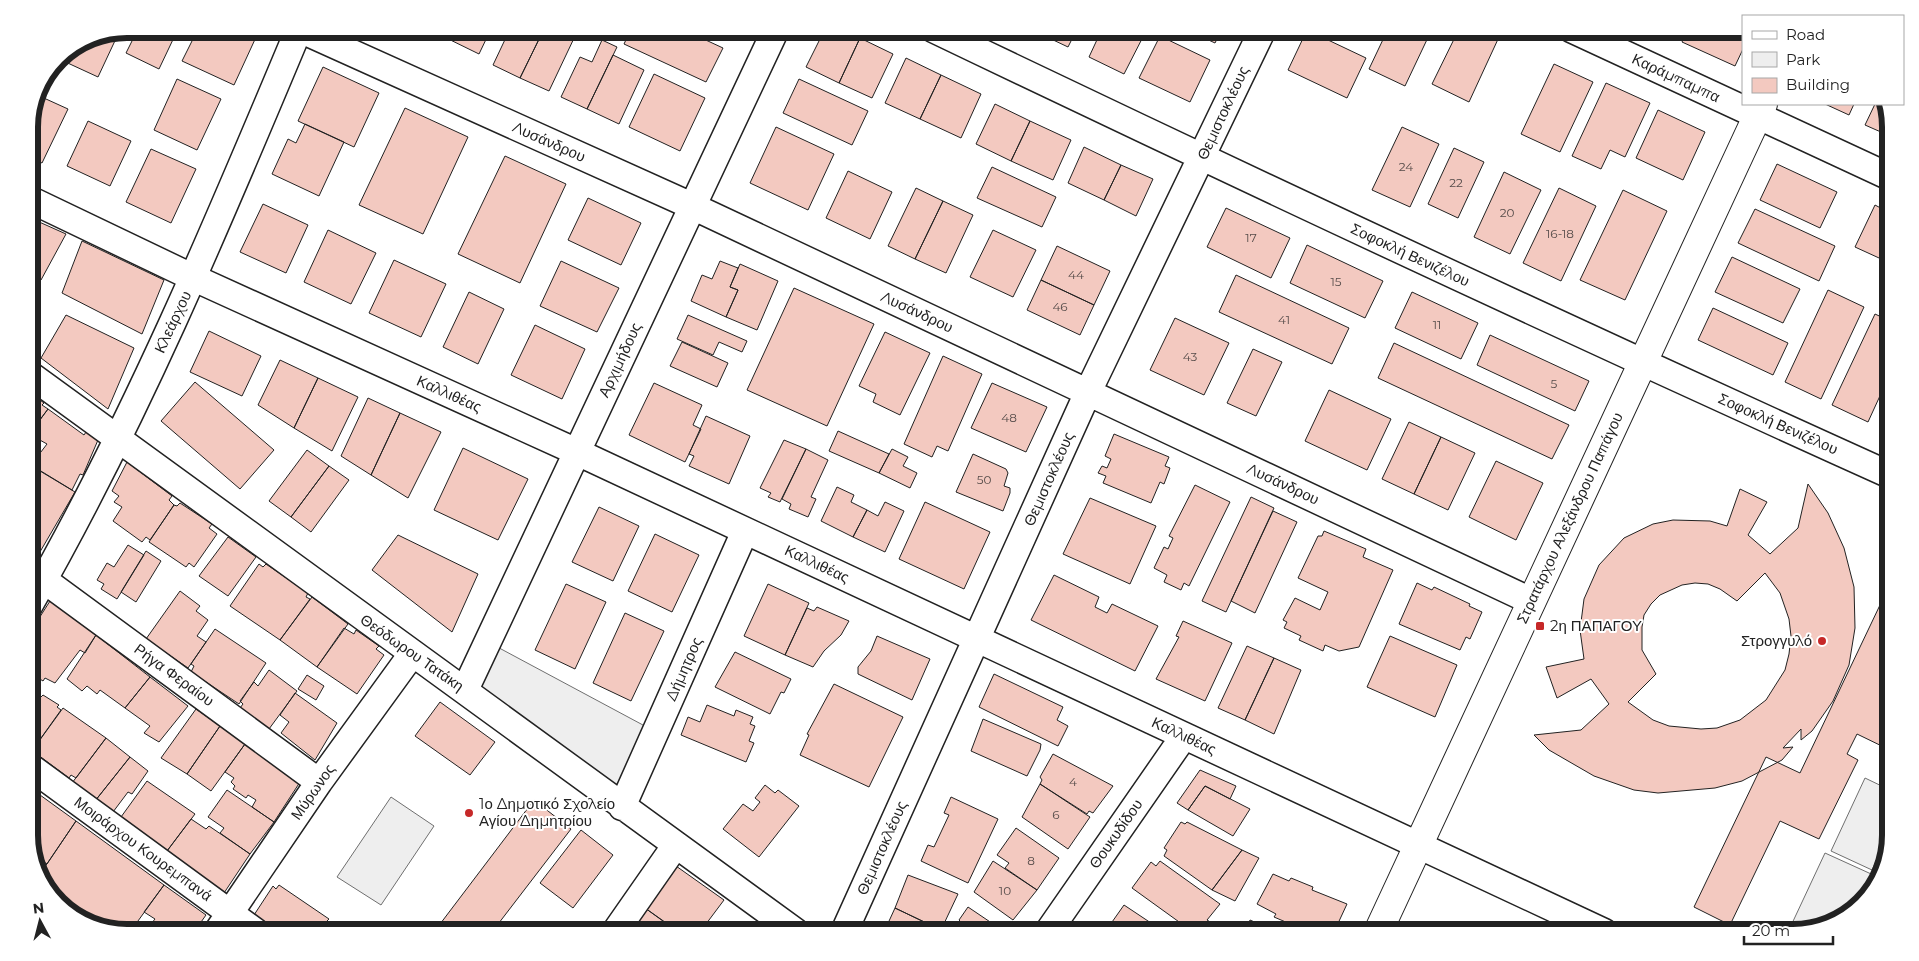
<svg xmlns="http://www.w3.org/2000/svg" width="1919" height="961" font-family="Montserrat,sans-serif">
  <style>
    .green { fill: #eee; stroke: #6f6f6f }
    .building { fill: #f3c9c0; stroke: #222; fill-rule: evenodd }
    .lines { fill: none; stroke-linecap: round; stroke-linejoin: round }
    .street-casing { stroke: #222; stroke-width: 29 }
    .secondary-casing { stroke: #222; stroke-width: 30 }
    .street { stroke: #fff; stroke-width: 26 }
    .secondary { stroke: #fff; stroke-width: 28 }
    .poi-dot { fill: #c62828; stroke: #fff; stroke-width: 2 }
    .labels { text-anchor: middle; stroke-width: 4; stroke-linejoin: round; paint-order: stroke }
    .number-label { font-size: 12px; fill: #564c4a }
    .street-label { font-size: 15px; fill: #222; stroke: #fff }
    .poi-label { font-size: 15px; fill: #222; stroke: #fff; text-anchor: start }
    .rim { fill: none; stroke: #222; stroke-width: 6 }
  </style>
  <rect width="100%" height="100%" fill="#fff"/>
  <path class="green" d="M488,642L656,732L622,807L465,690Z
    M1865,778L1890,790V830L1872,870L1831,851Z
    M391,797L434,826L381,905L337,877Z
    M1825,853L1880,878L1847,916L1788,932Z"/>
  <path class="building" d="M138,29H178L159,69L126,53Z
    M198,29H217L225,32L227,29H242L257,35L234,85L182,61Z
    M428,29H491L479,54Z
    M510,29H544L520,78L493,65Z
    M544,29H566L576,34L549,91L520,78Z
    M631,29H682L723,48L706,82L624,44Z
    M719,29H738L734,36Z
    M825,29H839L860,38L839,83L806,67Z
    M1030,29H1077L1068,47Z
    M1102,29H1147L1124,74L1089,57Z
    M1185,29H1222L1215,43Z
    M1388,29H1432L1405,86L1369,69Z
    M1459,29H1481L1499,37L1469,102L1432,84Z
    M1652,29H1677L1672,38Z
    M1688,29H1743V49L1735,66L1682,42Z
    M120,30L98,77L59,59L62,54L89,36Z
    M1307,30L1366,58L1347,98L1288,70Z
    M1160,36L1210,60L1190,102L1139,78Z
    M860,38L893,54L872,98L839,83Z
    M602,40L617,47L587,109L561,97L580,57L592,62Z
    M613,55L644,70L619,124L587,109Z
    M906,58L941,75L920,119L885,103Z
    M1554,64L1593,82L1560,152L1521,134Z
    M323,67L379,93L354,147L298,121Z
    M654,74L705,98L680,151L629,127Z
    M941,75L981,94L961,138L920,119Z
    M177,79L221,99L197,150L154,130Z
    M799,79L868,111L852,145L783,113Z
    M1606,83L1650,103L1625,157L1610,150L1601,169L1572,156Z
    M35,94L68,109L42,163L29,157V120Z
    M995,104L1030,121L1011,161L976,144Z
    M1825,104H1854L1849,115Z
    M1875,104H1885L1890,120V136L1865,125Z
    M405,108L468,137L423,234L359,205Z
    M1658,110L1705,132L1683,180L1636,158Z
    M88,121L131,141L110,186L67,166Z
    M1030,121L1071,140L1053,180L1011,161Z
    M305,124L344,142L319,196L272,174L288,139L296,143Z
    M776,127L834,154L808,210L750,183Z
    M1402,127L1439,144L1410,207L1372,190Z
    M1084,147L1121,165L1104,200L1068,183Z
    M1454,148L1484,162L1458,218L1428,204Z
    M151,149L196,169L171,223L126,202Z
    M505,156L566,184L520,283L458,254Z
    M1777,164L1837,192L1820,228L1760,200Z
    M1121,165L1153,179L1136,216L1104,200Z
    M992,167L1056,197L1042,227L977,198Z
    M848,171L892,192L870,239L826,218Z
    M1504,172L1541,190L1510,254L1474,237Z
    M916,188L943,201L915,259L888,246Z
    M1559,188L1596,206L1561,281L1523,263Z
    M1623,190L1667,211L1625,300L1580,280Z
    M588,198L641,223L621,265L568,240Z
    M943,201L973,215L946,273L915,259Z
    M263,204L308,225L286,273L240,252Z
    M1875,205L1890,213V263L1855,247Z
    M1226,208L1290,238L1271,278L1207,247Z
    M1755,209L1835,246L1819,281L1738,243Z
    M29,217L37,221L29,236Z
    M37,221L66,234L41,280L29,275V236Z
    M328,230L376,253L351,304L304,282Z
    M993,230L1036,250L1013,297L970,277Z
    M82,241L164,280L142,334L62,293Z
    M1307,245L1383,281L1365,318L1290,283Z
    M1057,246L1110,271L1094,305L1041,280Z
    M1732,257L1800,289L1783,323L1715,292Z
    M394,260L446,284L421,337L369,313Z
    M561,261L619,288L597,332L540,306Z
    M720,261L738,268L730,287L738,290L726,317L691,301L702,275L712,279Z
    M740,264L778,281L757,330L726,317L738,290L730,287Z
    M1236,275L1349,328L1332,364L1219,312Z
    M29,280L39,286L29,300Z
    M1041,280L1094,305L1080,335L1027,310Z
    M794,288L874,324L827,426L747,390Z
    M1828,290L1864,307L1821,399L1785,382Z
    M469,292L504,309L478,364L443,347Z
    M1412,292L1478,323L1461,359L1395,328Z
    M1713,308L1788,343L1773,375L1698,340Z
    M1875,314L1890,321V374L1868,422L1832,405Z
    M66,315L134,348L108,409L41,358Z
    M688,315L747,341L742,352L719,342L713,355L677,339Z
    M1175,318L1229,343L1204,395L1150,370Z
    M535,325L585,349L562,399L511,375Z
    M209,331L261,356L242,396L190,372Z
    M885,332L930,353L900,415L873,402L876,394L859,386Z
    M1490,335L1589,381L1575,411L1477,365Z
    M682,342L728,363L717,387L670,366Z
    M1394,343L1569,425L1552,459L1378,378Z
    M1253,349L1282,362L1256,416L1227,403Z
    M943,356L982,374L948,451L937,446L932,457L904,444Z
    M280,360L318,378L294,428L258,405Z
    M318,378L358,397L332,451L294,428Z
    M195,382L274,450L240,489L161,421Z
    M654,383L702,405L693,425L701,429L685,462L629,435Z
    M992,383L1047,407L1026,452L971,428Z
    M1329,390L1391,419L1367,470L1305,441Z
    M29,392L44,403L42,405L48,409L29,435Z
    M368,398L400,413L371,475L341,456Z
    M48,409L84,435L86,432L98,440L83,475L80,474L72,490L31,465L47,444L29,434Z
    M400,413L441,432L408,498L371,475Z
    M706,416L750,436L729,484L689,466L694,456L689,454Z
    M1409,422L1441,437L1414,494L1382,479Z
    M838,431L889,454L879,473L829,451Z
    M1114,434L1169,457L1165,466L1170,468L1164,484L1160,482L1151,503L1103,483L1106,476L1098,473L1102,466L1107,468L1111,459L1105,456Z
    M1441,437L1475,453L1448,510L1414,494Z
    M784,440L806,449L780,502L768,497L771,493L760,488Z
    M463,448L528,479L498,540L434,510Z
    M806,449L828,460L811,497L816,499L808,517L789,509L791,504L782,499Z
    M892,449L908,457L903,466L917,473L910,488L879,473Z
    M307,450L329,466L291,517L269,501Z
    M973,454L1006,469L1008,473L1004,486L1010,488V493L1003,511L956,492Z
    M1496,461L1543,483L1516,540L1469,517Z
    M127,462L172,496L169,500L174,505L150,540L146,537L142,542L113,521L122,507L114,502L119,496L112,491Z
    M329,466L349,480L311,532L291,517Z
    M40,471L75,492L37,557L29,551V524L39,507L31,502L39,494L31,487Z
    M1808,484L1828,513L1844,548L1854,587L1855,628L1849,665L1833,701L1812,731L1801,740V729L1783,748L1793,747L1782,760L1742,781L1715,788L1658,793L1634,790L1594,776L1549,750L1534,735L1581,730L1609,704L1591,679L1557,698L1546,667L1584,659L1580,630L1584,599L1599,565L1624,538L1653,524L1673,520L1710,521L1727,526L1740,489L1767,502L1748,535L1770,554L1798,528ZM1765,573L1780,593L1789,619L1791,636L1789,654L1785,670L1766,700L1740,720L1717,728L1701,729L1669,726L1653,720L1628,702L1656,674L1642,650V627L1644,615L1651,604L1660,595L1682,585L1695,583L1708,584L1720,589L1737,601Z
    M1195,485L1230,502L1189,586L1184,583L1181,590L1164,582L1167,575L1154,568L1164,547L1168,549L1173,538L1169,536Z
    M837,487L854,495L851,502L867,510L853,537L821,521Z
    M1251,497L1274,508L1226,612L1202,601Z
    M1090,498L1156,526L1130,584L1063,554Z
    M29,501L39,507L29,524Z
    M885,502L904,511L885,552L853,537L867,510L878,516Z
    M925,502L990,532L964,589L899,559Z
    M180,503L212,524L209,528L217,534L194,567L189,563L186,567L149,542L174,505L177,506Z
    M599,507L639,526L613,581L572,562Z
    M1273,511L1297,522L1255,613L1231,601Z
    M1324,531L1366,549L1363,557L1393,570L1359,647L1339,651L1325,645L1323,651L1299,640L1301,636L1284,628L1287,622L1283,620L1295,598L1320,610L1328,592L1298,578L1318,536H1322Z
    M655,534L699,555L672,612L628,591Z
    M398,535L478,574L452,632L372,570Z
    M228,537L256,557L228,596L199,576Z
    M128,545L144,555L117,599L101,589L104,584L97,580L107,563L114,567Z
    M146,551L161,561L136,602L121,592Z
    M259,564L263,567L266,564L308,593L306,597L310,599L280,640L230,606Z
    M1054,575L1099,597L1095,607L1107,613L1112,604L1158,626L1135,671L1031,620Z
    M1417,583L1432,590L1434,587L1470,604L1469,606L1482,612L1470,639L1466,637L1460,650L1399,624Z
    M566,584L606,602L575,669L535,650Z
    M768,584L809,603L785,655L744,636Z
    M1890,584V750L1857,734L1847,754L1858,760L1819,839L1780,821L1730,925L1694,907L1766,757L1800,773Z
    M180,591L200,606L196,611L208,620L197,636L206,642L188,668L146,639Z
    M312,597L348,624L317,667L280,640Z
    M50,601L96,635L85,653L80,650L55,683L45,678L43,681L29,672V634Z
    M817,607L849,621L841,635L824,651L813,667L785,655L807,608L814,611Z
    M625,613L664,631L631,701L593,683Z
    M1183,621L1232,643L1205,701L1156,679L1179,637L1176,636Z
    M344,628L354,634L356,630L379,646L376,649L384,655L357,694L317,667Z
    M215,629L266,663L239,704L191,672L194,666L191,664Z
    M96,635L150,677L125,708L100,690L97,694L87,686L82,691L67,679Z
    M877,636L930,659L912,700L858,674V667L871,651Z
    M1390,636L1457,665L1435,717L1367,687Z
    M1247,646L1274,658L1245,720L1218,708Z
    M735,652L791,679L784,693L781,692L770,714L715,687Z
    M1274,658L1301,670L1274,734L1245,720Z
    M269,670L297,691L269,729L240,708L243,704L240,701L254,682L258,686Z
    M29,672L35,676L31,682L39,684L29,702Z
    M994,674L1063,707L1057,720L1068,726L1058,746L979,707Z
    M307,675L324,686L316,700L298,689Z
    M150,677L188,706L159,742L144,733L150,726L125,708Z
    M834,684L903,717L869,787L800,755L809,735L807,734Z
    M34,693L41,697L43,695L59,705L57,707L61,710L31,752L29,750V702Z
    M295,693L337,723L315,760L281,733L289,722L280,715Z
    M440,702L495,742L470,775L415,736Z
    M707,705L734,716L736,710L753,717L750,724L755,726L749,741L754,743L746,762L681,735L688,717L700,722Z
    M63,708L106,738L76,778L71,775L69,778L38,755L40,753L34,748Z
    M196,709L220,726L187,774L161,758Z
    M983,719L1041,744L1040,750L1027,776L971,751Z
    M220,726L245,744L211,791L187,774Z
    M106,738L130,757L95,801L72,783Z
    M245,744L300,782L274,822L252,807L256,800L248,795L246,798L233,789L235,786L231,782L234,778L225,772Z
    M1053,754L1113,786L1093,813L1089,811L1087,814L1040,784L1042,780L1040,777Z
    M130,757L148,771L132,794L128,792L113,812L95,801Z
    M1200,770L1236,786L1230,799L1205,786L1188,810L1177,803Z
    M147,781L195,814L167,851L121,817Z
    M1040,784L1090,817L1068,849L1022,817Z
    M765,785L775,793L778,790L799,806L759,857L723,829L743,804L753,811L760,802L755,798Z
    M1205,786L1250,809L1233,836L1188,810Z
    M29,787L76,821L47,864L37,857L35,860L29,842Z
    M227,790L274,822L250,854L220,833L224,828L208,817Z
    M951,797L998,819L968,883L921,861L928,845L934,847L949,815L944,813Z
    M534,800L571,829L492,932H434Z
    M191,819L206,829L209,826L250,854L224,893L167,851Z
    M76,821L164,885L130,932L83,922L45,889L40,874Z
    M1181,822L1185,824L1187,822L1242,850L1212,890L1164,856L1167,850L1164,848Z
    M1016,828L1059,858L1037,890L1005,868L1009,863L997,855Z
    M581,830L613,855L573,908L540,883Z
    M1242,850L1259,858L1235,901L1212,890Z
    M993,861L1037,890L1013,920L974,892Z
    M1160,861L1220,904L1207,920L1212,923L1206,932H1193L1132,888L1151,862L1156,866Z
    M676,866L724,900L700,932H679L645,908Z
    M1273,874L1289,881L1291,878L1313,887L1312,890L1347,904L1334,932H1309L1274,917L1276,914L1257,904Z
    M908,875L958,894L941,930L895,908Z
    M164,885L206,915L194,932H152L147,929L155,919L144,912Z
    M279,885L329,919L324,924L327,926L324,932H277L254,915L273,886L276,889Z
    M1124,905L1157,927L1158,925L1169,932H1105Z
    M968,907L1005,932H957L962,923L959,920Z
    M645,908L678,932H627Z
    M895,908L941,930L940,932H884Z
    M1250,920L1277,932H1245Z"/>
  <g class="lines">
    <defs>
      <path id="street" d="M299,29L692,206L1531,601
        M933,29C1250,181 1569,330 1890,475
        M1571,29L1890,177
        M29,199L194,278L577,452L1604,932
        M29,374L796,932
        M29,569L319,782
        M29,606C135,421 217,225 299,29
        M465,690L776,29
        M29,766L256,932
        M622,807L745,531
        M217,932L319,782L412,654
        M615,932L675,846
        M844,932L1088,392L1263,29
        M1048,932L1184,736"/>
      <path id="secondary" d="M1378,932L1763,104"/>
    </defs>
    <use href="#street" class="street-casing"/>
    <use href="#secondary" class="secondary-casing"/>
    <use href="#street" class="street"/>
    <use href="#secondary" class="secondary"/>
  </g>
  <g class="poi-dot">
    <rect x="1535" y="621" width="10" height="10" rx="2.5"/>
    <circle cx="1822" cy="641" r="5"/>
    <circle cx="469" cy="813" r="5"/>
  </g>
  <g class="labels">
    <g class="number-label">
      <text x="1406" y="171">24</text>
      <text x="1456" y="187">22</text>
      <text x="1507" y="217">20</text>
      <text x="1560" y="238">16-18</text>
      <text x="1251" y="242">17</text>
      <text x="1076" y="279">44</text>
      <text x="1336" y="286">15</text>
      <text x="1060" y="311">46</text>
      <text x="1284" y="324">41</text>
      <text x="1437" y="329">11</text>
      <text x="1190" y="361">43</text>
      <text x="1554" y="388">5</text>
      <text x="1009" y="422">48</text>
      <text x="984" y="484">50</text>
      <text x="1073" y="786">4</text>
      <text x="1056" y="819">6</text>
      <text x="1031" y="865">8</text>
      <text x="1005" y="895">10</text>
    </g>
    <g class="street-label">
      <text transform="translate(1676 78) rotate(25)" y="5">Καράμπαμπα</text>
      <text transform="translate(1223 113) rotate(-65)" y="5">Θεμιστοκλέους</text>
      <text transform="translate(549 142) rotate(24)" y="5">Λυσάνδρου</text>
      <text transform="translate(1410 255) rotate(25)" y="5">Σοφοκλή Βενιζέλου</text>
      <text transform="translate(917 312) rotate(25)" y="5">Λυσάνδρου</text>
      <text transform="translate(173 322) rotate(-65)" y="5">Κλεάρχου</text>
      <text transform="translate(620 360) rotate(-65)" y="5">Αρχιμήδους</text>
      <text transform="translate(449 394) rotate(24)" y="5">Καλλιθέας</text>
      <text transform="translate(1778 424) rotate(24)" y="5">Σοφοκλή Βενιζέλου</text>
      <text transform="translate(1049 479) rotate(-66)" y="5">Θεμιστοκλέους</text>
      <text transform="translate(1283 484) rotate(25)" y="5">Λυσάνδρου</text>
      <text transform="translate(1570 518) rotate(-65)" y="5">Στρατάρχου Αλεξάνδρου Παπάγου</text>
      <text transform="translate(817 564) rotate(25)" y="5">Καλλιθέας</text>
      <text transform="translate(412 653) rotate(35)" y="5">Θεόδωρου Τατάκη</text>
      <text transform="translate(684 669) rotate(-66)" y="5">Δήμητρος</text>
      <text transform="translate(174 675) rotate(36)" y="5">Ρήγα Φεραίου</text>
      <text transform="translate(1184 736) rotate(25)" y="5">Καλλιθέας</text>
      <text transform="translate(313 792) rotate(-55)" y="5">Μύρωνος</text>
      <text transform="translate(1116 834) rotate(-55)" y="5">Θουκυδίδου</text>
      <text transform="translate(882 848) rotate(-66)" y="5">Θεμιστοκλέους</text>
      <text transform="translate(143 849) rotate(36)" y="5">Μοιράρχου Κουρεμπανά</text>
    </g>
    <g class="poi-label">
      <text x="1550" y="631">2η ΠΑΠΑΓΟΥ</text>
      <text x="1812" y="646" text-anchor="end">Στρογγυλό</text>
      <text x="479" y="809">1ο Δημοτικό Σχολείο<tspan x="479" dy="17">Αγίου Δημητρίου</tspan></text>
    </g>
  </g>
  <path d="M0 0H1919V961H0ZM127 38H1793A89 89 0 0 1 1882 127V835A89 89 0 0 1 1793 924H127A89 89 0 0 1 38 835V127A89 89 0 0 1 127 38Z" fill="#fff" fill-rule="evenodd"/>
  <path class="rim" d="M127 38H1793A89 89 0 0 1 1882 127V835A89 89 0 0 1 1793 924H127A89 89 0 0 1 38 835V127A89 89 0 0 1 127 38Z"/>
  <rect x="1742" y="15" width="162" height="90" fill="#ffffff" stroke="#a7a7a7"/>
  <rect x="1752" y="31" width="25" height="8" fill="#ffffff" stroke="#a7a7a7"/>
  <text x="1786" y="40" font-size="15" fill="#222222">Road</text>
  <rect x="1752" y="52" width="25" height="15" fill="#eeeeee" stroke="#a7a7a7"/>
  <text x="1786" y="65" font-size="15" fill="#222222">Park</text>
  <rect x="1752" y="78" width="25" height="15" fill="#f3c9c0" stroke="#a7a7a7"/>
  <text x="1786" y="90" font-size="15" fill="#222222">Building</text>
  <g transform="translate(40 921) rotate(353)" stroke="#ffffff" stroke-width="4" paint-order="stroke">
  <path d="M0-4L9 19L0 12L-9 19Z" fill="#222222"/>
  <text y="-8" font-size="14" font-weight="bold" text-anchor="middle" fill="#222222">N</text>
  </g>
  <path d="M1744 936v8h89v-8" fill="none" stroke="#222222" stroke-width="2.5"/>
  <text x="1752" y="936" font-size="15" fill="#222222" stroke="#ffffff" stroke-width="4" paint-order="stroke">20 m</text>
</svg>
